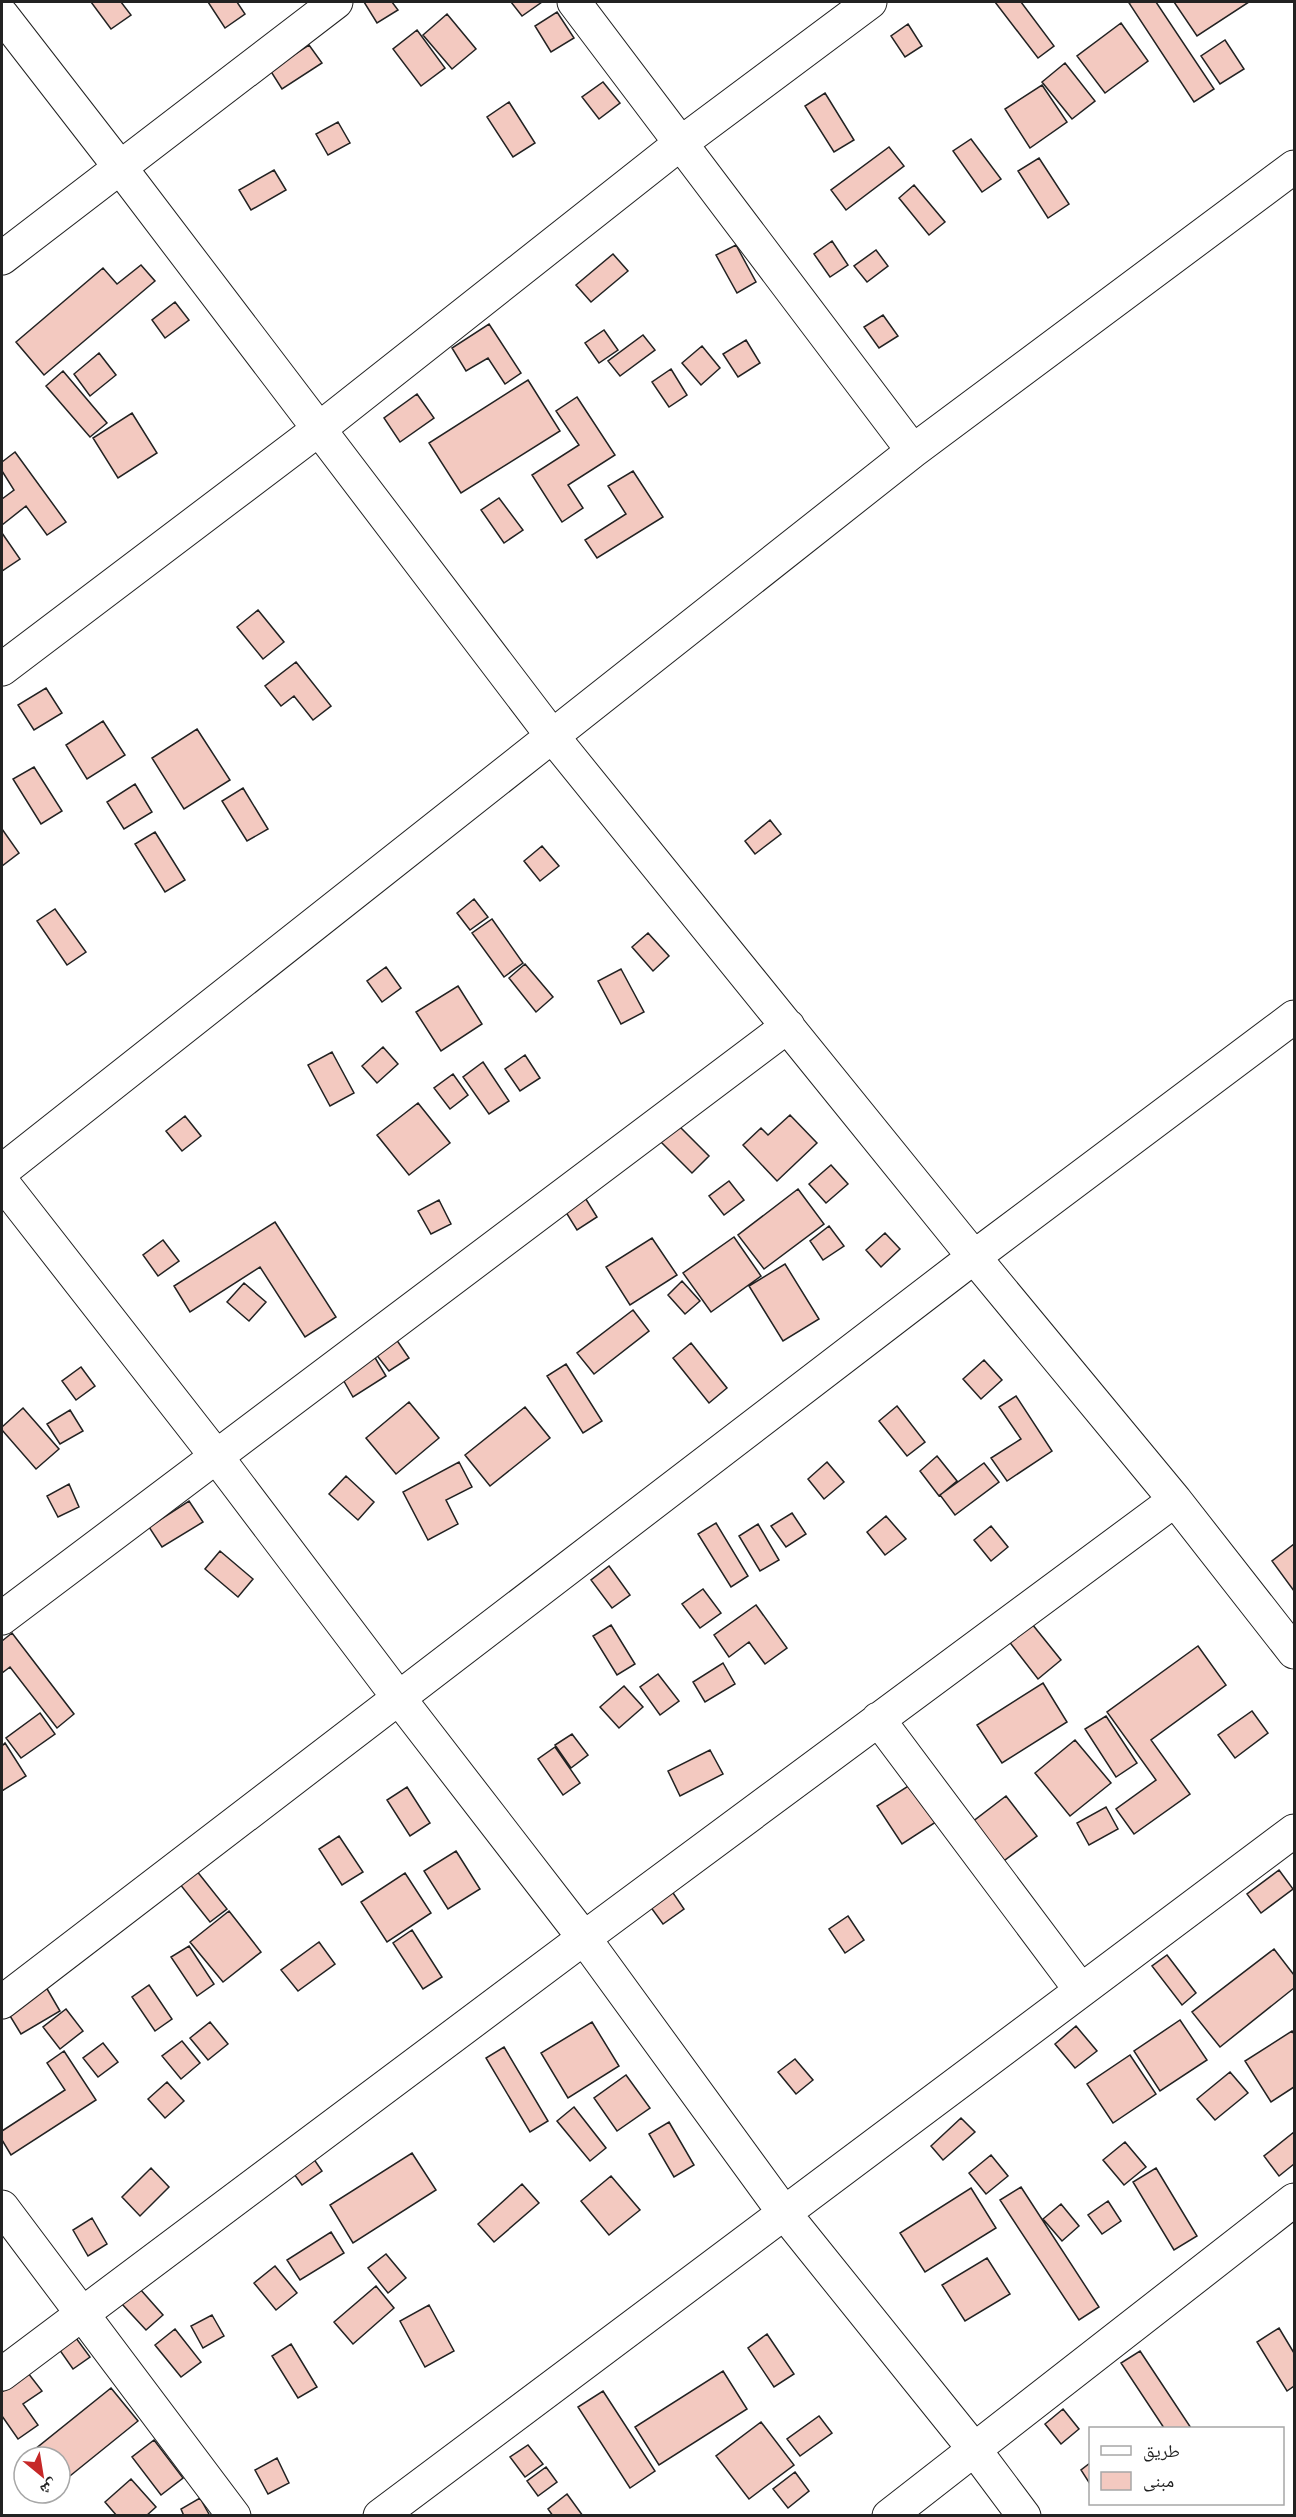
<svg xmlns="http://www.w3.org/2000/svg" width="1296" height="2517" font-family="Overpass,'Noto Naskh Arabic',sans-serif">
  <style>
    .building { fill: #f3c9c0; stroke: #222; stroke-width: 1.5 }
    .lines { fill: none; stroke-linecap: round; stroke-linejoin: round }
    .minor-casing { stroke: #222; stroke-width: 35 }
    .minor { stroke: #fff; stroke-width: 33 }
  </style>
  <rect width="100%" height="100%" fill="#fff"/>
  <path class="building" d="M91,2H121L131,15L111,29Z
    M208,2H237L245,14L225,28Z
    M364,2H392L398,10L377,23Z
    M511,2H542L522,16Z
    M995,2H1021L1054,46L1038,58Z
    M1132,2H1156L1214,89L1194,102L1129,3Z
    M1174,2H1249L1197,36Z
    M557,12L574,38L551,52L535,26Z
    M447,14L476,49L452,69L423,35Z
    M1121,23L1148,61L1105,93L1077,56Z
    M908,24L922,46L905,57L891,36Z
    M417,30L445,68L421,86L393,49Z
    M1225,40L1244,69L1220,84L1201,56Z
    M309,45L322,63L282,89L270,70Z
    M1065,63L1095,101L1072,119L1042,82Z
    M603,82L620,103L599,119L582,97Z
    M1042,85L1067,122L1030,148L1005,109Z
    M825,93L854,140L834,152L805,106Z
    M509,102L535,143L513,157L487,117Z
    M338,122L350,143L328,155L316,134Z
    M971,139L1001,179L982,192L953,151Z
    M889,147L904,166L846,210L831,190Z
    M1039,158L1069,204L1048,218L1018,171Z
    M274,170L286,190L251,210L239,190Z
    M914,185L945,222L929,235L899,198Z
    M832,241L848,265L830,277L814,254Z
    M736,245L756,282L737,293L716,255Z
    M876,250L888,266L867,282L854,266Z
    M613,254L628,271L591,302L576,285Z
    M141,265L155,281L44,375L16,342L103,268L117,284Z
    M175,302L189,320L165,338L152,320Z
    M883,315L898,336L879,348L864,327Z
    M489,324L521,373L505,384L488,358L466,371L452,348Z
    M604,330L618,350L599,363L585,343Z
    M643,335L655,350L620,376L608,361Z
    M746,340L760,363L738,377L723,354Z
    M702,346L720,368L701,385L682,363Z
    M99,353L116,375L90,396L74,374Z
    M671,369L687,395L669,407L652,382Z
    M63,371L107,423L90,437L46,386Z
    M528,380L560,431L461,493L429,443Z
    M417,394L434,418L400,442L384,418Z
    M577,397L615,455L568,485L583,508L562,522L532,475L579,445L556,411Z
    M132,413L157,453L118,478L93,438Z
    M15,452L66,522L47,535L26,506L2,525V499L14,490L2,471V462Z
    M633,471L663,517L597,558L585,540L626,514L608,486Z
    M499,498L523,530L504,543L481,510Z
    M2,533L20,559L2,571Z
    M258,610L284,642L263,659L237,627Z
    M296,662L331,706L313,720L294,696L281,706L265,686Z
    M46,688L62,713L34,730L18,705Z
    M103,721L125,755L87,779L66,745Z
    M197,729L230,780L184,809L152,758Z
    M34,767L62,811L41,824L13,779Z
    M135,784L152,812L124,829L107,802Z
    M243,788L268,829L247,841L222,801Z
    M770,820L781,834L755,854L745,841Z
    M2,829L19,853L2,866Z
    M155,832L185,880L165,892L135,844Z
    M542,846L559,866L540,881L524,861Z
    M474,899L488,917L470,930L457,913Z
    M55,909L86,952L67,965L37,921Z
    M492,919L523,963L504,977L472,933Z
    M648,933L669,956L653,971L632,947Z
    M525,964L553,997L536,1012L509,978Z
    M386,967L401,988L382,1002L367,981Z
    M621,969L644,1012L621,1024L598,981Z
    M458,986L482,1024L441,1051L416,1012Z
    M383,1047L398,1064L377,1083L362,1066Z
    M332,1052L354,1093L330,1106L308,1065Z
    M525,1055L540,1078L520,1091L505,1069Z
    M483,1062L509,1101L489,1114L463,1077Z
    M453,1074L468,1095L450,1109L434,1088Z
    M418,1103L450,1143L409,1175L377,1135Z
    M790,1115L817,1143L777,1181L743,1145L761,1128L768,1135Z
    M185,1116L201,1136L182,1151L166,1131Z
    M678,1125L709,1156L692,1173L661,1142Z
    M831,1165L848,1184L826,1203L809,1184Z
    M729,1181L744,1200L724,1215L709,1196Z
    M798,1189L824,1224L764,1269L738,1235Z
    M584,1196L597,1217L577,1230L564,1209Z
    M439,1200L451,1224L431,1234L418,1211Z
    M275,1222L336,1317L305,1337L260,1267L190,1312L174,1286Z
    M829,1226L844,1246L823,1260L810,1241Z
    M885,1233L900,1249L881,1267L866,1250Z
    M734,1237L761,1276L711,1312L683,1273Z
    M652,1238L677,1275L630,1305L606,1267Z
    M163,1240L179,1261L158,1276L143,1255Z
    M785,1264L819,1319L783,1341L749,1286Z
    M682,1281L700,1301L685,1314L668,1295Z
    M244,1283L266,1302L249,1321L227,1302Z
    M633,1310L649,1331L594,1374L577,1353Z
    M396,1339L409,1358L389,1371L375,1353Z
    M691,1343L727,1388L709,1403L673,1358Z
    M374,1356L386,1376L353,1397L341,1376Z
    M984,1360L1002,1380L981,1399L963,1379Z
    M566,1364L602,1421L583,1433L547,1376Z
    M81,1367L95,1386L76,1400L62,1381Z
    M1016,1396L1052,1451L1007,1481L991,1458L1021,1439L999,1407Z
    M409,1402L439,1438L396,1474L366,1438Z
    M897,1406L925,1442L907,1456L879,1421Z
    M525,1407L550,1438L490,1486L465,1455Z
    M23,1408L59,1449L36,1469L2,1430V1427Z
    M70,1410L83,1431L60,1444L47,1424Z
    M937,1456L957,1481L939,1496L920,1471Z
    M459,1462L472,1487L446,1500L458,1524L428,1540L403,1492Z
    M827,1462L844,1482L824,1499L808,1479Z
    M984,1463L999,1482L955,1515L940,1495Z
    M346,1476L374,1502L358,1520L329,1494Z
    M69,1484L79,1507L58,1517L47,1496Z
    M189,1501L203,1522L162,1547L149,1527Z
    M792,1513L806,1534L786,1547L771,1526Z
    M886,1516L906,1539L885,1555L867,1532Z
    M716,1523L748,1576L731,1587L698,1534Z
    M758,1524L779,1560L760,1571L739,1536Z
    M991,1526L1008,1547L991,1561L974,1540Z
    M1294,1544V1591L1272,1561Z
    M220,1551L253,1579L238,1597L205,1569Z
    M609,1566L630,1595L612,1608L591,1580Z
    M703,1589L721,1613L700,1628L682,1604Z
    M756,1605L787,1648L765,1664L749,1642L729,1657L714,1635Z
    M1024,1614L1061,1660L1038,1679L1001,1631Z
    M611,1625L635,1664L617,1675L593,1636Z
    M12,1633L74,1714L57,1728L10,1667L2,1673V1641Z
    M1198,1646L1226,1685L1151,1740L1190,1794L1134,1834L1116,1809L1156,1780L1107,1712Z
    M723,1663L735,1684L705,1702L693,1682Z
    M658,1674L679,1701L660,1715L640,1687Z
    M1043,1683L1067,1722L1002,1763L977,1725Z
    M624,1686L643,1707L619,1728L600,1707Z
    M1252,1711L1268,1733L1235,1758L1218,1735Z
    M40,1713L55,1734L21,1758L6,1738Z
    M1106,1716L1137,1763L1116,1777L1085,1729Z
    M572,1734L588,1755L571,1768L555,1745Z
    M1075,1740L1111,1783L1070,1816L1035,1773Z
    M5,1743L26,1776L2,1791V1746Z
    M555,1747L580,1783L563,1795L538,1759Z
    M710,1750L723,1774L680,1796L668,1771Z
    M935,1769L959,1807L902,1844L877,1806Z
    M407,1787L430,1823L410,1836L387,1800Z
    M1006,1796L1037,1836L993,1869L963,1829Z
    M1106,1807L1118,1829L1089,1845L1077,1823Z
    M339,1836L363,1872L342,1885L319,1849Z
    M456,1851L480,1889L448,1909L424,1871Z
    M196,1870L227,1909L210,1922L179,1883Z
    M1279,1870L1293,1889L1261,1913L1247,1894Z
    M405,1873L431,1913L387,1942L361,1902Z
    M669,1887L684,1909L663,1924L647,1902Z
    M229,1911L261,1952L223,1982L190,1942Z
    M848,1916L864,1940L845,1953L829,1929Z
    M412,1930L442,1977L423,1989L393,1943Z
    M319,1942L335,1964L298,1991L281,1970Z
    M189,1946L214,1984L197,1996L171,1957Z
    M1274,1949L1294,1975V1988L1220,2047L1192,2012Z
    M1167,1955L1196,1993L1182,2005L1152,1966Z
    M149,1985L172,2019L155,2031L132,1997Z
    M46,1987L60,2011L21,2034L7,2011Z
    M66,2009L83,2031L60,2049L43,2027Z
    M1180,2020L1207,2060L1160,2091L1134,2051Z
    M210,2022L228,2044L208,2060L190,2038Z
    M592,2022L619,2066L568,2098L541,2053Z
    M1076,2026L1097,2051L1075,2068L1055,2044Z
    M1292,2031L1294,2034V2087L1271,2102L1245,2061Z
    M182,2041L200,2063L181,2079L162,2056Z
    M103,2043L118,2062L98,2077L83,2058Z
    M504,2047L548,2121L530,2132L486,2058Z
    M64,2051L96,2100L11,2155L2,2140V2131L65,2090L47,2063Z
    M1130,2055L1156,2094L1113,2123L1087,2084Z
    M795,2059L813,2080L796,2094L778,2072Z
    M1230,2072L1248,2093L1215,2120L1197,2099Z
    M626,2075L650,2108L617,2131L594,2098Z
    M167,2082L184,2101L165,2118L148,2099Z
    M574,2107L606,2148L590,2161L557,2121Z
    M961,2118L975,2132L943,2160L931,2146Z
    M669,2122L694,2165L674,2177L649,2134Z
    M1294,2132V2164L1279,2176L1264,2156Z
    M1125,2142L1146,2167L1124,2185L1103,2160Z
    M309,2152L322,2171L302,2185L289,2167Z
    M412,2153L436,2190L353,2243L330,2205Z
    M991,2155L1008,2176L986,2194L969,2173Z
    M151,2168L169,2187L140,2216L122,2197Z
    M1156,2168L1197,2236L1174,2250L1133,2182Z
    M611,2176L640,2210L609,2235L581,2201Z
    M522,2184L539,2203L494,2242L478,2224Z
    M1021,2187L1099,2307L1079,2320L1000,2200Z
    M971,2188L996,2228L925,2272L900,2233Z
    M1108,2201L1121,2221L1102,2234L1088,2215Z
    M1061,2204L1079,2226L1062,2241L1043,2219Z
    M92,2218L107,2244L88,2256L73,2230Z
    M331,2232L344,2253L300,2280L287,2260Z
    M386,2254L406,2278L388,2293L368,2268Z
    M987,2258L1010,2294L965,2321L942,2285Z
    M275,2266L297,2293L276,2310L254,2283Z
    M376,2286L394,2308L353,2344L334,2322Z
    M140,2289L163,2315L146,2330L122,2304Z
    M429,2305L454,2351L425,2367L400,2321Z
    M212,2315L224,2336L203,2348L191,2326Z
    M1279,2328L1294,2353V2386L1287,2391L1257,2342Z
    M175,2329L201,2362L181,2377L155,2345Z
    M767,2334L794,2374L774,2387L748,2348Z
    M76,2338L90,2357L73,2369L59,2349Z
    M291,2344L317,2387L298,2398L272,2356Z
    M1140,2351L1191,2428H1164L1121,2363Z
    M723,2371L747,2409L659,2465L635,2427Z
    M28,2373L42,2391L23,2404L38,2425L18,2439L2,2416V2392Z
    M111,2388L138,2421L60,2484V2457H39L34,2450Z
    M603,2391L655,2471L630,2488L578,2407Z
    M1063,2409L1079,2429L1061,2444L1045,2424Z
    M819,2416L832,2433L800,2456L787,2439Z
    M761,2422L794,2465L749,2499L716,2456Z
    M154,2440L183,2478L161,2495L132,2457Z
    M528,2445L543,2464L525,2477L510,2457Z
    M277,2458L289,2483L268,2494L255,2470Z
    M1090,2463V2484L1081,2470Z
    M546,2467L557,2482L538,2496L527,2481Z
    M795,2472L809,2491L788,2508L773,2489Z
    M131,2479L156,2507L146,2516H117L105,2502Z
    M567,2494L583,2516H553L548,2509Z
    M200,2498L210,2516H184L181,2509Z"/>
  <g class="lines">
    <defs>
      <path id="minor" d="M574,2L913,451
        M2,15L119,166L553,737L974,1257L1175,1500L1294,1652
        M2,258L336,2
        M2,669L319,429L681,143L870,2
        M2,1171L913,451L1294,167
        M2,1182L216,1456L398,1697L584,1938L785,2214L974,2449L1024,2516
        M2,1618L788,1026
        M878,1719L1080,1989
        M2,2002L974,1257L1294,1017
        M2,2207L234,2516
        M2,2374L584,1938L1175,1500
        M380,2516L1294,1831
        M889,2516L1294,2200"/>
    </defs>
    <use href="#minor" class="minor-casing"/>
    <use href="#minor" class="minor"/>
  </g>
  <rect width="1296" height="2517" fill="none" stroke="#222222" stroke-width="6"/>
  <rect x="1089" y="2427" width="195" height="78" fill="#ffffff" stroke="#a7a7a7" stroke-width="1.5"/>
  <rect x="1101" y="2446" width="30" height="9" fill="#ffffff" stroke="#a7a7a7" stroke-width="1.5"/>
  <text x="1143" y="2457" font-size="18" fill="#222222">طريق</text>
  <rect x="1101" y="2472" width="30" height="18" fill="#f3c9c0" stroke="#a7a7a7" stroke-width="1.5"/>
  <text x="1143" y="2487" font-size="18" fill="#222222">مبنى</text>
  <g transform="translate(42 2475) rotate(150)"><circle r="28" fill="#ffffff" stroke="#a7a7a7" stroke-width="1.5"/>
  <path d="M0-4.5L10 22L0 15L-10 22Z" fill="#c62828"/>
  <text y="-9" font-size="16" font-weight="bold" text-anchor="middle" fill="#222222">ش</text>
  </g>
</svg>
